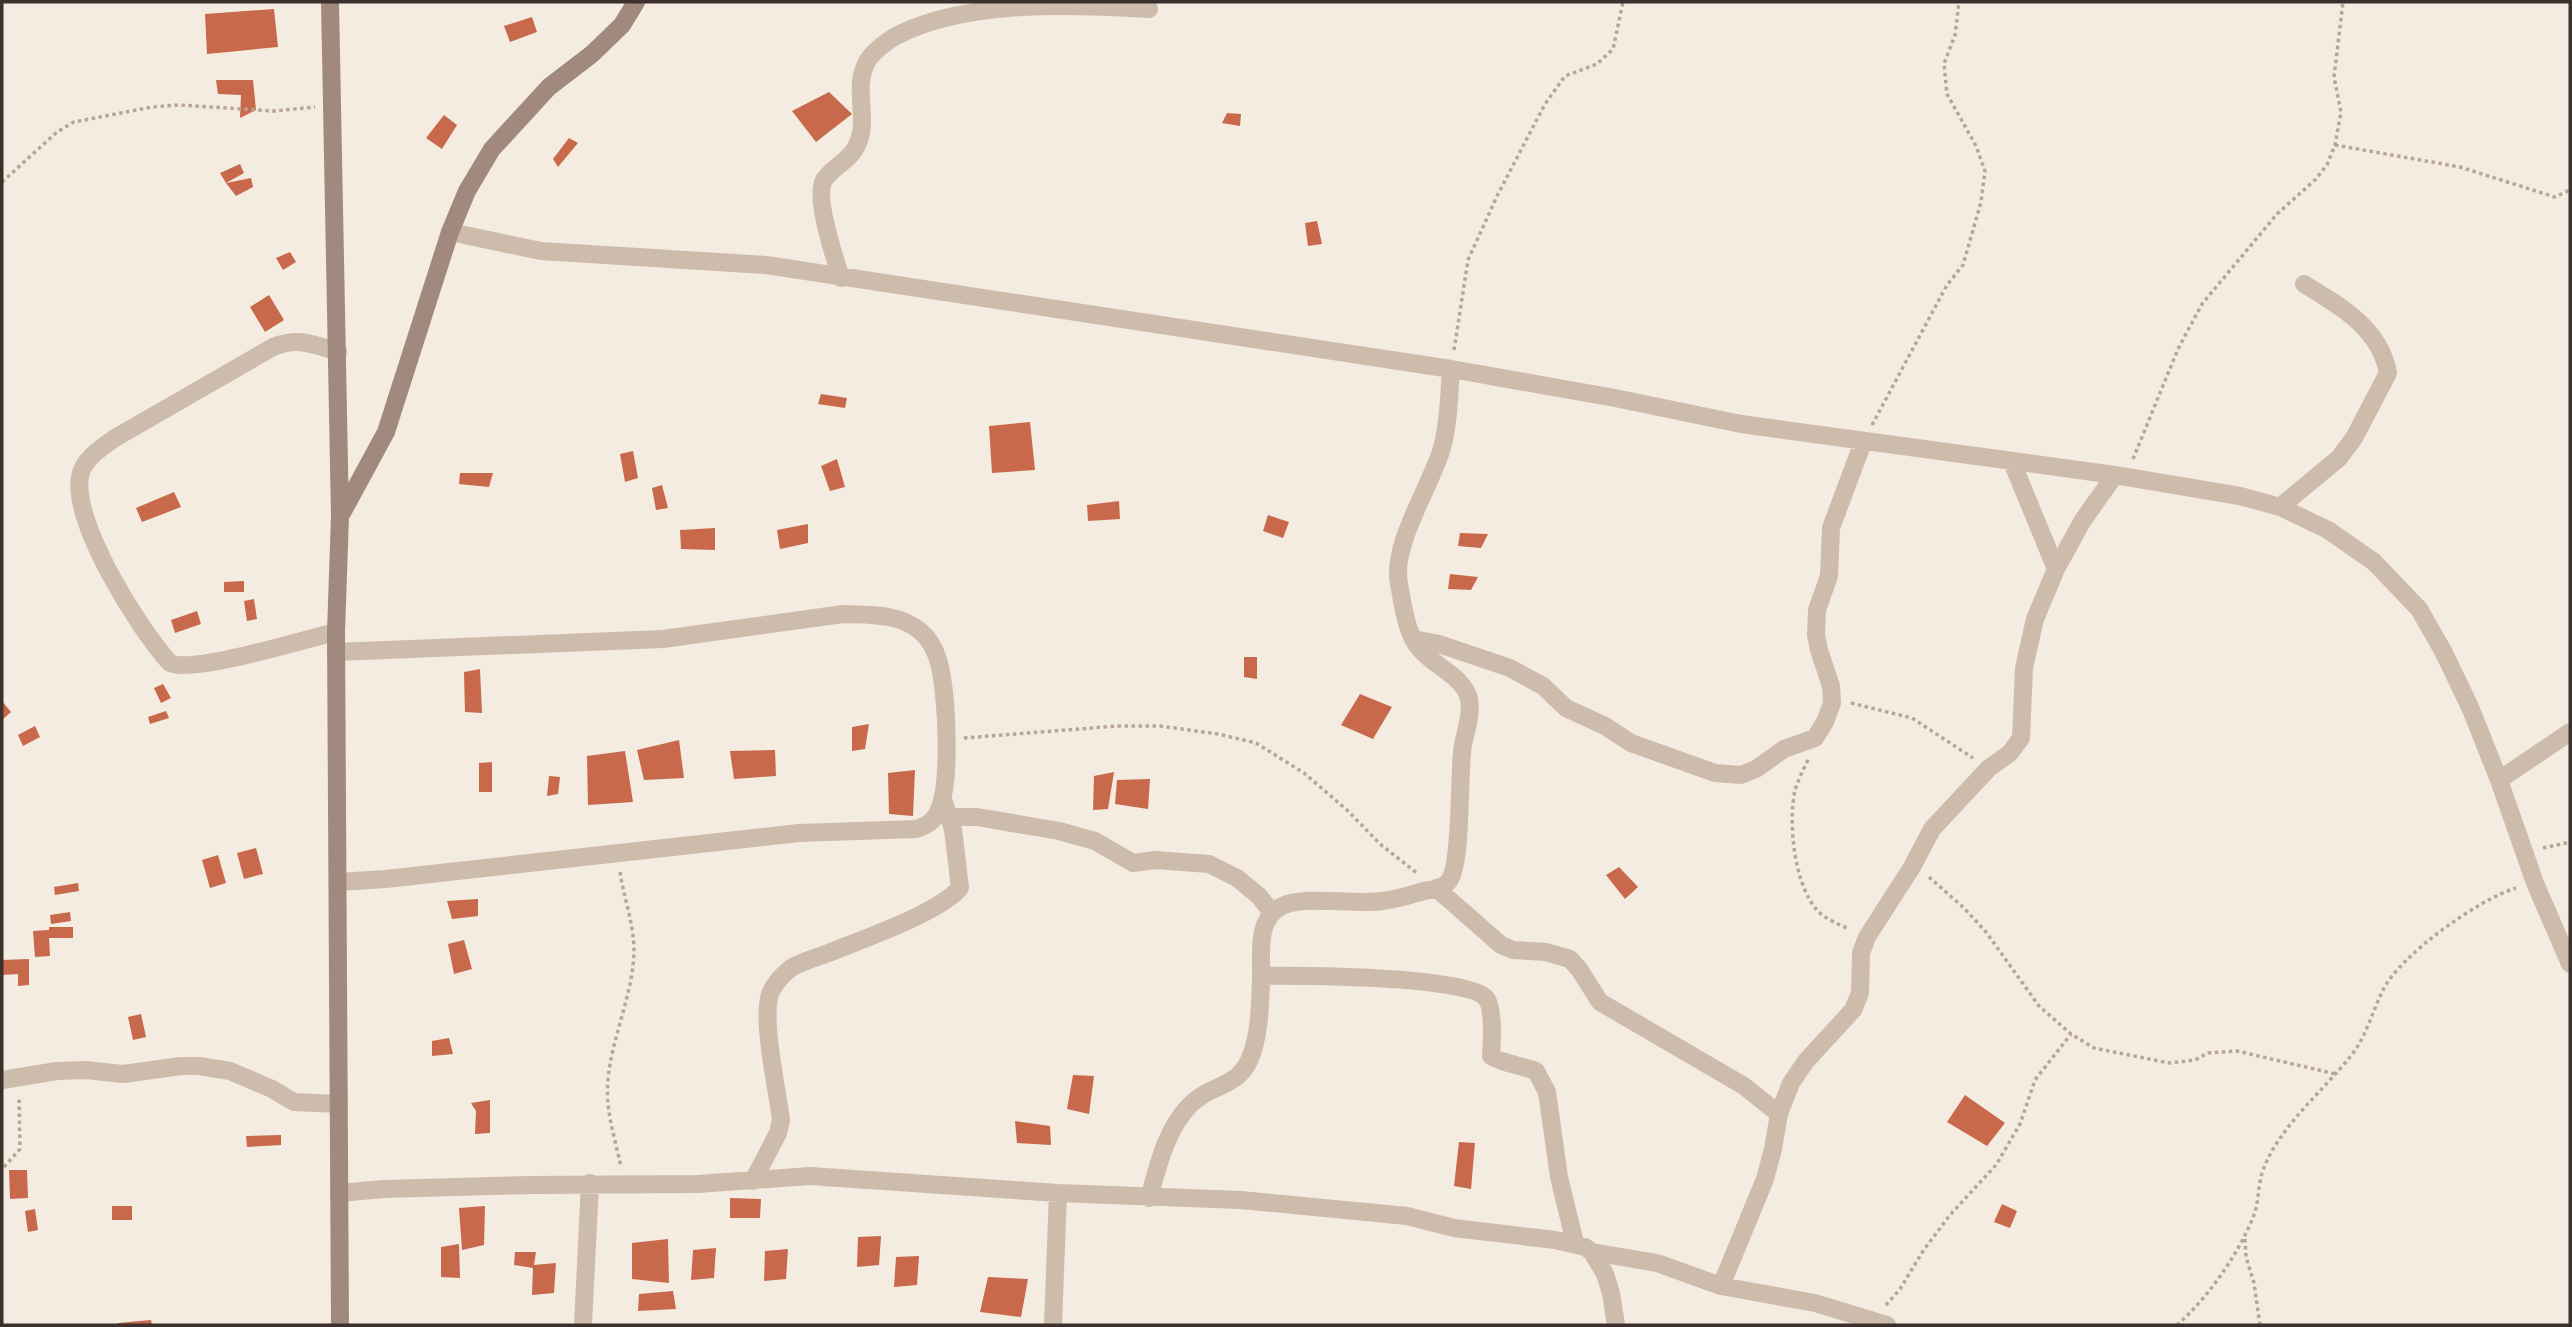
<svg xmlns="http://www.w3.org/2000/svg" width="2572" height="1327" font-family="'Archivo Narrow',sans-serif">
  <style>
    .building { fill: #c8694b }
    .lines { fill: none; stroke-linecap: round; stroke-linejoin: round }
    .path { stroke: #b9a596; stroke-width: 3.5; stroke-dasharray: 3.5 3.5; stroke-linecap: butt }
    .street { stroke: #cdbbac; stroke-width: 18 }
    .secondary { stroke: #a18a7d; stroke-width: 18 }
  </style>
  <rect width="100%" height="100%" fill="#f4ebe1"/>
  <path class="building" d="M274,9L278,47L207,54L205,14Z
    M532,17L537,32L510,42L504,26Z
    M216,80H253L256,110L240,118L241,95L218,94Z
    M829,92L852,114L816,142L792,111Z
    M1227,113L1241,114L1240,126L1222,123Z
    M444,115L457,125L442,149L426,138Z
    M569,138L578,143L558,167L553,159Z
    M240,164L244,173L226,183L220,173Z
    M251,178L253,187L236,196L226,183Z
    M1317,221L1322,244L1308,246L1305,223Z
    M290,252L296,262L283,270L276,258Z
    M269,295L284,320L265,332L250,307Z
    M821,394L847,398L845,408L818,404Z
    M1030,422L1035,470L992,473L989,426Z
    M633,451L638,478L625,482L620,454Z
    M837,459L845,487L830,491L821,466Z
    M460,473H493L489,487L459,484Z
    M662,485L668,508L656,510L652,488Z
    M174,492L181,507L142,522L136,508Z
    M1119,501L1120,519L1088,521L1087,505Z
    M1268,515L1289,522L1283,538L1263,531Z
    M808,524V543L780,549L777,530Z
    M715,528V550L681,549L680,530Z
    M1460,533L1488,534L1481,548L1458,546Z
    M1450,574L1478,577L1471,590L1448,589Z
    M244,581V592H224V582Z
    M254,599L257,619L247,621L244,601Z
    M197,611L201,624L175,633L171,620Z
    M1244,657H1257V679L1244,677Z
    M480,669L482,713L465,712L464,672Z
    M163,684L171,698L161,703L154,688Z
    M1360,694L1392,707L1373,739L1341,725Z
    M2,701L11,712L2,720Z
    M166,711L169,718L150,724L148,717Z
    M869,724L865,749L852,751V727Z
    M35,726L40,737L23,746L18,735Z
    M679,740L684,778L644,780L637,750Z
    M775,750L776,776L734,779L730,751Z
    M625,751L633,802L588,805L587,756Z
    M492,762V792H479V763Z
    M915,770L913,816L889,814L888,773Z
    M1114,772L1108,809L1093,810L1094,776Z
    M549,776L560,777L558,794L547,796Z
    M1150,779L1148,809L1115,804L1117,780Z
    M256,848L263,874L244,879L237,853Z
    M218,855L226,883L210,888L202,860Z
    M1619,867L1638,887L1625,899L1606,875Z
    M78,883L79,891L55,895L54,887Z
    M478,899V916L452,919L447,901Z
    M70,912L71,921L51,924L50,915Z
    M49,927H73V938H49L50,956L35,957L33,931L49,930Z
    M464,940L472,969L454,974L448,944Z
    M29,959V985L18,986V974L2,975V960Z
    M141,1014L146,1037L133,1040L128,1017Z
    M449,1038L453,1054L432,1056V1041Z
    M1073,1075L1094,1076L1089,1114L1067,1109Z
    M1965,1095L2005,1123L1987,1146L1947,1122Z
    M490,1100V1133L475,1134L476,1111L471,1103Z
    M1015,1121L1050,1126L1051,1145L1017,1143Z
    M281,1135V1145L247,1147L246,1136Z
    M1459,1142L1475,1143L1471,1189L1454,1186Z
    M9,1170H27L28,1198L10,1199Z
    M730,1198L761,1199L760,1218H730Z
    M2002,1204L2017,1211L2010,1228L1994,1222Z
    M112,1206H132V1220H112Z
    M485,1206L484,1245L462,1250L459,1208Z
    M35,1209L38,1230L28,1232L25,1211Z
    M881,1236L879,1265L857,1267L858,1237Z
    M668,1239L669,1283L632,1279V1243Z
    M459,1244L460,1278L441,1277V1247Z
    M716,1248L714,1278L691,1280L693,1250Z
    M788,1249L786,1279L764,1281L765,1251Z
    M515,1252H536L534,1265L556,1263L554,1293L532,1295L533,1268L514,1265Z
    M919,1256L917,1285L894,1287L896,1257Z
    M988,1277L1028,1279L1021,1317L980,1312Z
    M673,1291L676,1309L638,1311L639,1294Z
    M151,1320L152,1325H118V1323Z"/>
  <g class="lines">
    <path class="path" d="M2335,145L2460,167L2555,197L2570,190
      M2,182L57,132L74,122L152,107L179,105L274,111L315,107
      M1454,350L1468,260L1497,196L1545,104L1565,76L1597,64L1613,49L1623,2
      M1872,425L1947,285L1963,265L1981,202L1985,171L1976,146L1947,94L1944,64L1955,35L1959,2
      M2133,459L2178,349L2202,304L2277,214L2316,179L2327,165L2335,145L2341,112L2334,77L2343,2
      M1851,703L1912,718L1973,758
      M964,738L1117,726H1160L1218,734L1256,743L1304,773L1347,810L1380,844L1418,874
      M1808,760C1803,770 1798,780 1795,790C1788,823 1794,884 1817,910C1825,919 1838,924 1849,929
      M2543,848L2570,842
      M620,872C624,898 634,925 634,951C633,1003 603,1052 608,1104C610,1125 617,1147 621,1167
      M1929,877L1964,908L1986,932L2039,1006L2071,1034L2094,1048L2169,1063L2195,1060L2208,1053L2237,1051L2336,1074
      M4,1167L20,1149L19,1096
      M2245,1239L2246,1257L2254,1283L2260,1325
      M1886,1305L1900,1289L1923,1251L1950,1215L1996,1165L2020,1124L2035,1080L2071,1034
      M2177,1325C2208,1298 2241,1251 2255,1212C2259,1199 2258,1184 2263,1170C2279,1127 2322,1092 2350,1057C2366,1038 2372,1012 2383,990C2400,955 2479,899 2516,888"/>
    <path class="street" d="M450,232L541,251L766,265L1451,369L1615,398L1741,424L2115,475L2240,496L2280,507L2328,530L2374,562L2419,609L2443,651L2470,707L2499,780L2535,883L2570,964
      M841,278C835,259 814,197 824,180C832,167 851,160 857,145C870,119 852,88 867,62C872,52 885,43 894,37C963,0 1070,4 1149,9
      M2012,462L2056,569
      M2280,507L2339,458L2354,438L2388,373C2380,328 2340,306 2304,284
      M336,632C305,639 193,674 170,663C139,629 72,523 80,477C82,460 102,447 115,438L273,347C299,337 312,344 338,352
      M1414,639L1439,644L1510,668L1543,686L1566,708L1605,726L1631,743L1715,773L1741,775L1756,769L1784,749L1815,738L1825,722L1832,703L1831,686L1819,650L1816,635L1817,610L1829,576L1831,528L1863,442
      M336,652L663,639L843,614C869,615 899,613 920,631C930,639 936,652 939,663C947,694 952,787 937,814C932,823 925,826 916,829L799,833L386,879L338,882
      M2499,780L2570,732
      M949,817H977L1059,831L1095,841L1133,863L1155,860L1209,864L1237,878L1259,896L1272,913
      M1436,888L1501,945L1513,950L1546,952L1570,959L1579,969L1600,1002L1744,1086L1779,1114
      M1262,976C1296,975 1468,976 1486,998C1494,1008 1492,1043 1491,1056C1496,1061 1526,1067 1536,1071L1547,1092L1559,1177L1575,1243
      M2,1080L57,1071L86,1070L123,1074L181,1066H199L230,1071L272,1089L294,1102L339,1104
      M753,1181L778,1133L781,1120C777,1088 763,1027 769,998C771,987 782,975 791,968C801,962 815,958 826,954C860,940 937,914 960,888L953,829L943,800
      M339,1193L384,1189L531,1185L698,1184L810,1176L1058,1193L1241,1200L1407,1216L1454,1228L1555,1240L1585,1247L1592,1252L1605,1274L1611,1293L1616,1325
      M1149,1198C1158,1166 1166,1130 1189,1106C1210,1083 1241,1089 1252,1053C1260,1030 1260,1003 1261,979C1262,956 1255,919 1282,906C1306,895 1354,905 1382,901C1396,900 1410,895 1424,891C1431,890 1443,888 1448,882C1463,867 1458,771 1463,745C1466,729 1474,708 1467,693C1458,674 1433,665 1420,649C1406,634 1403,604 1399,584C1391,545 1431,486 1442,448C1449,422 1449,395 1451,369
      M1592,1252L1657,1263L1721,1286L1815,1303L1887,1325
      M1721,1286L1765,1179L1773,1149L1779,1114L1791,1083L1806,1061L1853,1010L1860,993L1861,953L1867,937L1912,867L1932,829L1989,768L2010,753L2021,738L2024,668L2035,619L2056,569L2083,520L2115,475
      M583,1325L590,1183
      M1053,1325L1058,1193"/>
    <path class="secondary" d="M330,2L340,516L336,632L340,1325
      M342,513L386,432L450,232L467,191L492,149L549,87L592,54L622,25L636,2"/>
  </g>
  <rect width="2572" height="1327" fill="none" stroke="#3b302b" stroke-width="7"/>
</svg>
